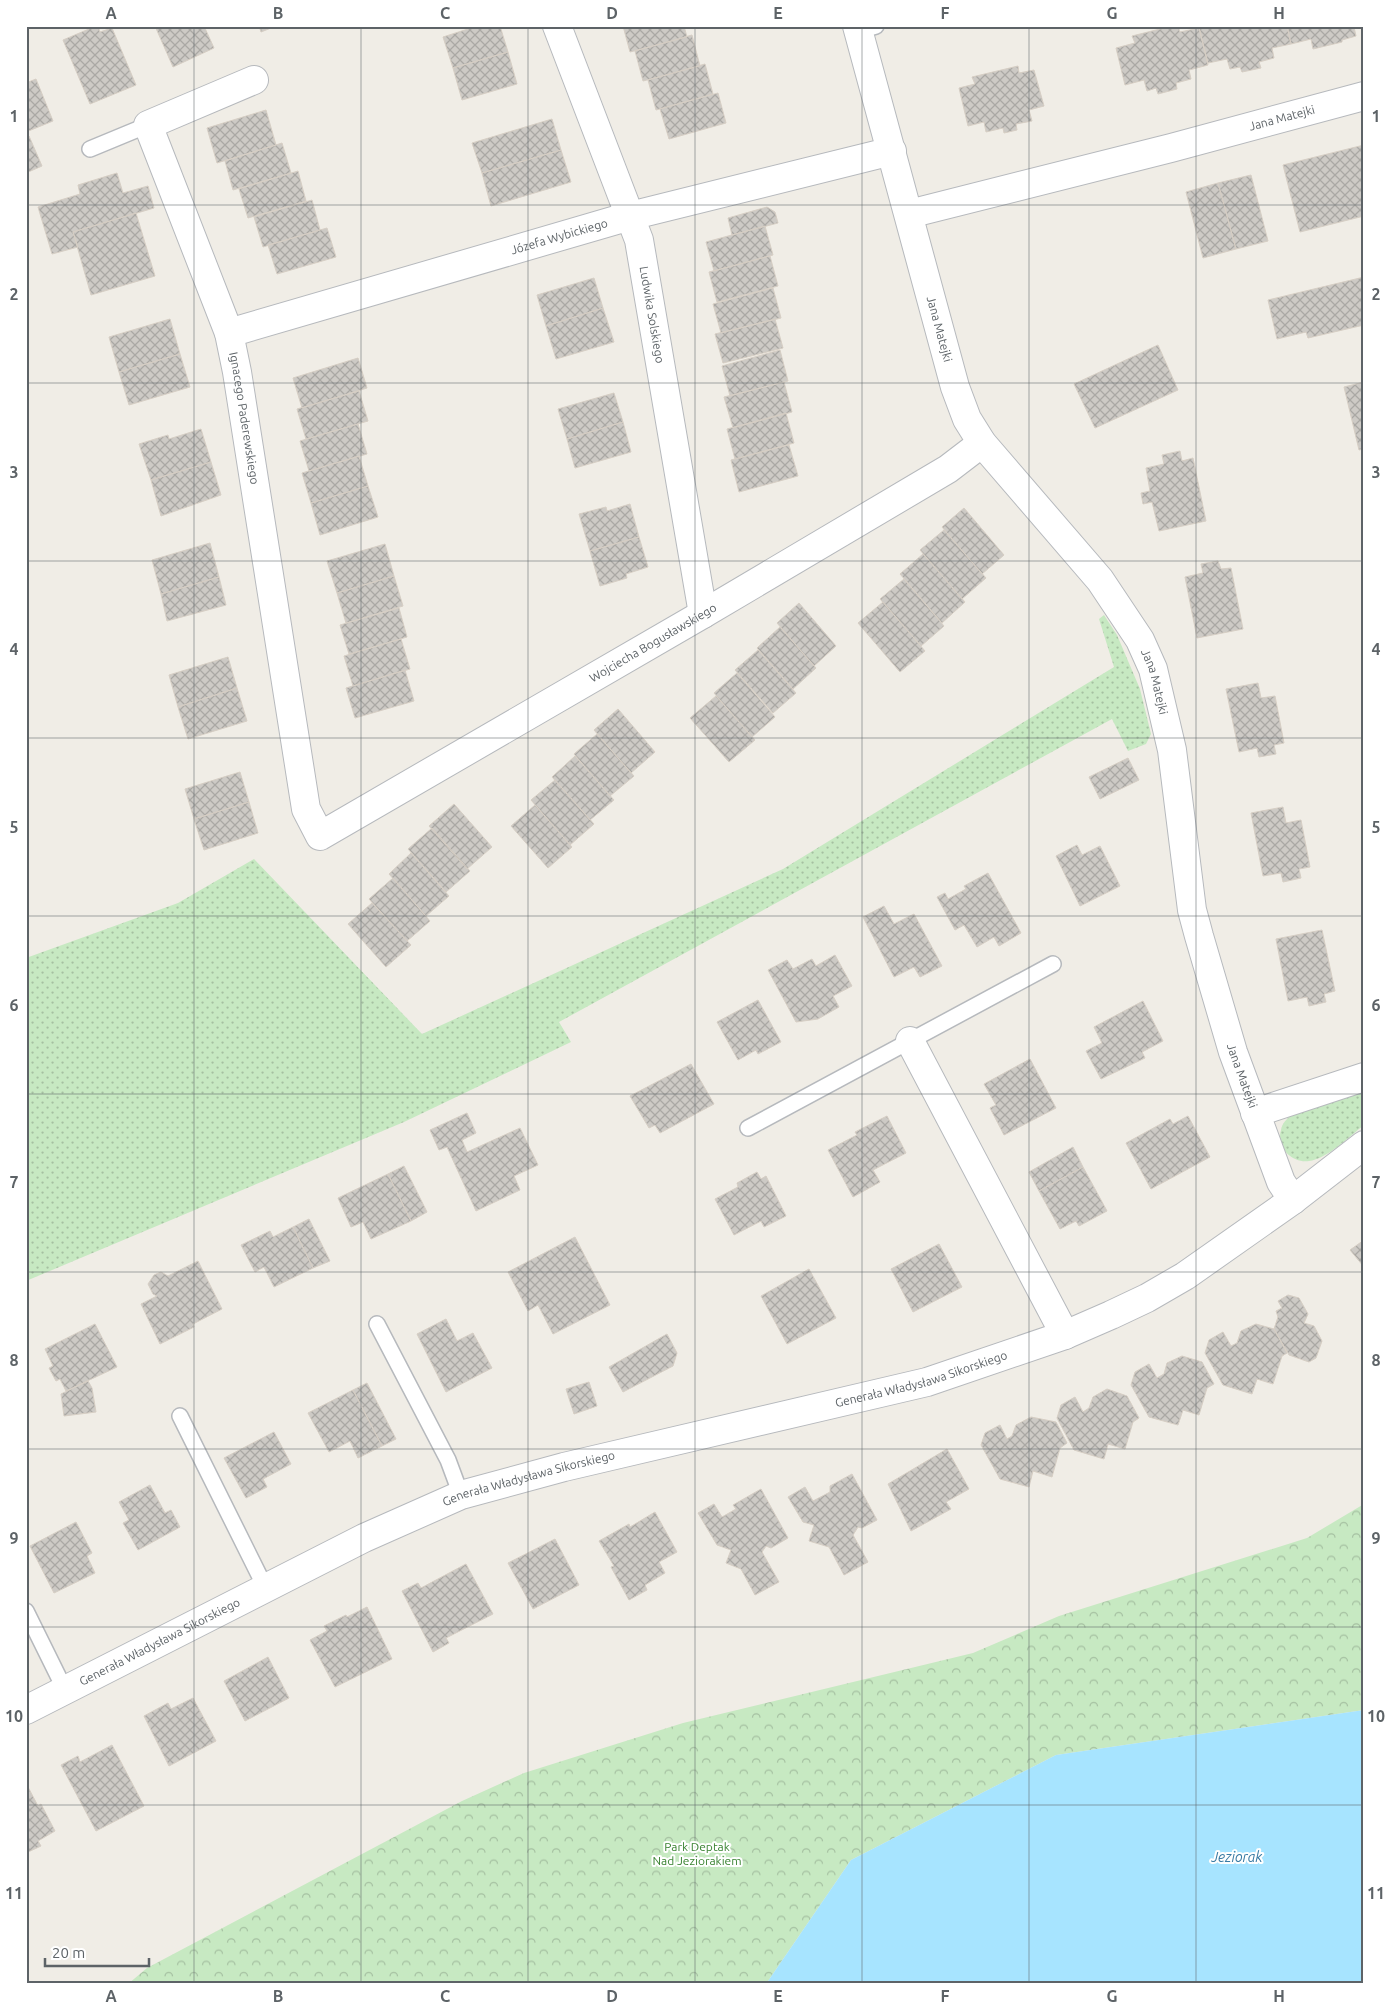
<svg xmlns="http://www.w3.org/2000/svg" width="1390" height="2010" font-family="Ubuntu,sans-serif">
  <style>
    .grass { fill: url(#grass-dots) }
    .park { fill: url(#park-crowns) }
    .water { fill: #a7e4ff }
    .building { fill: url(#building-cross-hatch); stroke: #d6cec4 }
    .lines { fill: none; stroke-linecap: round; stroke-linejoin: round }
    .lane-casing { stroke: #b6b9bd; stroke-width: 18 }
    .street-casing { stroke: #b6b9bd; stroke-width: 30 }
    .lane { stroke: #fff; stroke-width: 15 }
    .street { stroke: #fff; stroke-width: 28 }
    .grid { fill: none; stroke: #5d6367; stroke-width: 1; stroke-opacity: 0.55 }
    .labels { text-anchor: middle; stroke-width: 4; stroke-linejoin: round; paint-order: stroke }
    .street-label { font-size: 12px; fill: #5d6367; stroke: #fff }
    .park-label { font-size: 12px; fill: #388230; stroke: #fff }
    .water-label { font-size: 14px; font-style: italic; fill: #397ba4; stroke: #fff }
    .neatline { fill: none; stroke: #5d6367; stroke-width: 2 }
    .grid-label { font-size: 16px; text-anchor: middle; font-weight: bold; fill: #5d6367 }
  </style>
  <defs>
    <pattern id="grass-dots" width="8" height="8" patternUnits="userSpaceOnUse" patternTransform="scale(1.25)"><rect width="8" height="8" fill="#c7e9c2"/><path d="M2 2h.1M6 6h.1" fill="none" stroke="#a5c0a1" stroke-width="1.8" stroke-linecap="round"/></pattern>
    <pattern id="park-crowns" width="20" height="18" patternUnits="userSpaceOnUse" patternTransform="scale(1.25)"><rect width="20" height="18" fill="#c7e9c2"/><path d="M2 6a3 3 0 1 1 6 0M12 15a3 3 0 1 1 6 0" fill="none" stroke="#a5c0a1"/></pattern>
    <pattern id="building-cross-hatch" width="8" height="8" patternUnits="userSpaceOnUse" patternTransform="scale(1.25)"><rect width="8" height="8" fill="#cdcac5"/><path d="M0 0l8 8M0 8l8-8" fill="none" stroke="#aaa8a4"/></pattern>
  </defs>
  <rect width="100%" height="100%" fill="#f0ede6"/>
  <path class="grass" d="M1104,615L1117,635L1140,689L1151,734L1146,744L1128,751L1112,719L559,1022L571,1042L404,1122L26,1281V958L178,903L254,859L422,1034L783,869L1114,667L1099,619Z
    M1364,1086V1125C1350,1136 1327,1159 1309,1161C1291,1163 1276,1147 1281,1130C1282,1123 1287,1119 1292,1114Z"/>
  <path class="park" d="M1364,1504V1710L1056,1755L851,1860L766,1984H128L147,1968L462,1801L524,1773L683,1723L973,1653L1059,1616L1307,1538Z"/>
  <path class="water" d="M1364,1710V1984H766L851,1860L1056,1755Z"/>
  <path class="building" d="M96,26H98L100,32L112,28L136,85L90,104L63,40Z
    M155,26H204L214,48L173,67Z
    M259,26H276L261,32Z
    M471,26H500L508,52L453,68L443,37L471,28Z
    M623,26H684L687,37L630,52Z
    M1172,26H1178L1180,32L1199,28L1208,65L1189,70L1191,79L1176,83L1177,89L1158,94L1156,88L1147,91L1144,80L1125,85L1116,48L1135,43L1132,36Z
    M1287,26H1356L1354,27L1356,36L1342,40V42L1313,49L1311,39L1291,44Z
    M1287,26L1291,44L1272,48L1274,58L1259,62L1261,68L1242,72L1240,67L1230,69L1227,59L1208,63L1199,27Z
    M692,35L700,66L643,81L635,51Z
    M508,52L517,84L462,100L453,68Z
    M705,64L713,94L656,110L648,80Z
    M1018,66L1019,73L1034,70L1044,106L1029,110L1032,121L1016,124L1017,130L1004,133L1003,128L986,132L984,122L968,126L959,88L975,84L972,77Z
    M36,79L53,121L26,132V83Z
    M718,93L726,123L669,139L660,109Z
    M266,110L276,145L217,163L207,128Z
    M552,119L561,150L482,173L472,143Z
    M29,136L42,166L26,173V137Z
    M282,143L291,173L233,190L225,161Z
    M1364,145V216L1300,232L1283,165Z
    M561,150L571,182L491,206L482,173Z
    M298,171L306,201L248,218L239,189Z
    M117,173L123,193L148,186L154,208L73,232L78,247L52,254L38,207L80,194L78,185Z
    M1251,175L1268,241L1236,249L1218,183Z
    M1218,183L1236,249L1203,258L1186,192Z
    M312,200L320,230L263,247L254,217Z
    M767,207L775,212L778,223L732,235L728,218Z
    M136,213L155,276L91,295L73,232Z
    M765,226L773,255L714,271L706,242Z
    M327,228L336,257L277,274L268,245Z
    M770,256L778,286L717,302L709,272Z
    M1364,277V325L1308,338L1306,332L1277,339L1268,300Z
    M594,278L603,308L546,326L537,295Z
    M773,288L781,318L721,333L713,304Z
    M603,308L614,342L556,359L546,326Z
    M170,319L180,354L119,372L109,337Z
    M775,319L783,348L723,363L715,334Z
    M1158,345L1178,390L1095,428L1074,384Z
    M780,350L788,381L730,396L722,366Z
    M180,354L190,387L129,405L119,372Z
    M358,358L367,388L302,408L293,378Z
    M784,382L792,412L733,428L724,397Z
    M1364,382V449L1359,450L1344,387Z
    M359,391L368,421L306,439L297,409Z
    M614,393L623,422L567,439L558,409Z
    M786,413L794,443L735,459L727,429Z
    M623,422L631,452L575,468L567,439Z
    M358,424L367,454L309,471L300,441Z
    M201,429L211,462L151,480L139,444L168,435L169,439Z
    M789,445L798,476L739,492L731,460Z
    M1180,451L1182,461L1193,458L1206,521L1159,531L1152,502L1143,504L1141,493L1150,491L1146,468L1164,464L1162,455Z
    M359,456L368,486L311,503L302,473Z
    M211,462L221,495L161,516L151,480Z
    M368,486L378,517L320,535L311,503Z
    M630,504L639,537L590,551L579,514L606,507L607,511Z
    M964,508L1004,555L982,574L942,527Z
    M944,530L986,578L962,599L920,550Z
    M639,537L648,567L626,574L627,578L600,586L590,551Z
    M210,543L219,577L161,594L152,560Z
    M385,544L394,576L337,593L327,561Z
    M923,554L965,602L942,623L900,574Z
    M1218,561L1221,569L1231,568L1243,629L1197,638L1185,577L1203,573L1201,564Z
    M394,576L403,606L346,623L337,593Z
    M219,577L226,605L167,621L161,594Z
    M904,579L944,626L921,646L880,599Z
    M883,602L925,651L900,672L858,623Z
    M799,603L836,646L814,666L777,623Z
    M399,608L407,637L349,654L340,625Z
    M780,627L816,668L793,689L757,648Z
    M401,639L410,669L353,686L344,656Z
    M758,650L796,693L773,713L735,670Z
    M228,657L237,688L178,707L169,675Z
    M405,670L414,701L355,718L346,688Z
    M737,673L775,717L752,737L714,693Z
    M1258,683L1261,698L1275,696L1284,743L1274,745L1276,754L1259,757L1257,748L1239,752L1226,689Z
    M237,688L247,721L188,739L178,707Z
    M716,696L755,740L729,762L690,718Z
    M618,709L655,752L631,773L594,730Z
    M597,734L634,776L610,796L574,754Z
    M575,756L614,800L590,820L552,777Z
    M1128,758L1139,780L1100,799L1089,777Z
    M240,772L249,802L194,819L185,789Z
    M555,780L594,824L570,845L531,800Z
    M249,802L258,833L204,850L194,819Z
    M454,804L492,847L467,869L429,826Z
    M535,805L572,847L548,868L511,826Z
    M1283,807L1286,823L1301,820L1310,867L1299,869L1301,878L1283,882L1281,873L1263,876L1251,813Z
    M432,828L470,871L446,892L408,849Z
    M1077,845L1082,855L1100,846L1120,886L1080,906L1056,856Z
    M411,853L449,896L426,916L389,874Z
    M988,873L1021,933L999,946L994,937L977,947L964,925L955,930L937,897L945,893L948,899L966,889L964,886Z
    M393,878L430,921L407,941L369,899Z
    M372,903L411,945L386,967L348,924Z
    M884,906L894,924L914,914L942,966L920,977L914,967L894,977L863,917Z
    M1322,930L1335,991L1324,994L1326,1002L1309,1006L1307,997L1288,1001L1276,939Z
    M835,955L852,986L833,996L839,1007L818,1019L796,1022L768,970L787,960L793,969L812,959L816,966Z
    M758,1000L781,1042L758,1054L756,1050L738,1060L717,1022Z
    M1143,1001L1163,1041L1142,1052L1145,1058L1101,1079L1086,1051L1102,1043L1094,1027Z
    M1030,1059L1056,1108L1004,1135L990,1108L996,1105L984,1084Z
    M691,1064L714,1104L660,1133L655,1125L649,1128L630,1096Z
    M467,1113L476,1133L462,1140L467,1152L520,1128L538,1165L514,1176L520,1190L476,1211L447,1147L439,1150L430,1130Z
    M887,1116L906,1153L873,1170L880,1182L853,1197L828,1150L857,1135L855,1132Z
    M1188,1116L1210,1157L1151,1189L1126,1143L1170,1119L1173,1124Z
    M1073,1147L1083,1167L1039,1191L1029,1172Z
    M404,1166L427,1212L411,1221L388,1174Z
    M1083,1167L1107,1211L1079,1226L1076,1221L1060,1229L1039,1191Z
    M757,1172L761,1179L766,1176L786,1216L764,1227L761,1221L734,1235L715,1199L738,1187L737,1183Z
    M388,1174L411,1221L371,1239L363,1222L351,1227L338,1198Z
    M309,1219L330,1261L313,1268L293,1227Z
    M293,1227L313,1268L274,1287L264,1267L255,1272L241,1245L270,1231L273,1237Z
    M575,1237L610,1305L553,1334L538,1305L528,1311L508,1272Z
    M1364,1240V1267L1350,1250Z
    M939,1244L962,1287L913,1312L891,1269Z
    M198,1261L222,1309L193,1324L194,1327L160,1344L141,1304L157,1296L153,1294L148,1284L154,1275L161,1272L168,1276Z
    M809,1269L836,1318L787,1344L761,1296Z
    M1288,1295L1299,1298L1308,1314L1304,1323L1314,1326L1322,1341L1316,1358L1309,1362L1289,1355L1274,1329L1278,1317L1276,1311L1282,1308L1278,1301Z
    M446,1319L457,1341L473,1333L492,1368L446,1392L417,1334Z
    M95,1324L117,1367L66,1391L60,1379L56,1381L49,1368L53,1366L45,1349Z
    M1256,1324L1274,1329L1287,1353L1282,1356L1273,1384L1257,1379L1252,1394L1223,1385L1205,1353L1209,1340L1223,1332L1231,1346L1237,1343L1241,1331Z
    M667,1334L677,1353L673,1366L623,1392L609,1367Z
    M1182,1356L1202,1362L1214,1384L1207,1388L1199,1415L1183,1410L1178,1425L1149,1417L1131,1385L1135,1372L1149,1364L1157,1378L1164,1374L1167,1363Z
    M88,1381L92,1388L96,1412L64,1416L61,1394Z
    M589,1382L597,1406L574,1414L566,1389Z
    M367,1383L396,1439L382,1446L353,1390Z
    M1107,1389L1127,1396L1139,1418L1133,1422L1125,1449L1108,1444L1104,1459L1074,1450L1057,1418L1061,1405L1075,1397L1083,1412L1089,1408L1093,1397Z
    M353,1390L382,1446L358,1458L350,1441L329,1452L308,1413Z
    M1031,1417L1056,1422L1067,1443L1060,1448L1052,1477L1033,1471L1029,1487L1000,1479L981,1445L985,1433L1000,1425L1007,1439L1012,1436L1016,1425Z
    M274,1432L291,1464L263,1479L267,1487L246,1498L224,1458Z
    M947,1449L969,1489L946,1502L951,1509L911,1531L888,1484Z
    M852,1474L877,1520L862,1528L858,1527L853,1535L868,1562L844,1575L829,1547L809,1541L814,1525L803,1522L788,1497L805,1487L813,1501L830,1492V1486Z
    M150,1485L165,1513L171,1510L180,1527L138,1550L123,1523L129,1520L119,1502Z
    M761,1489L788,1538L771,1548L766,1546L762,1552L779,1582L755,1595L741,1569L726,1563L731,1550L717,1545L698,1513L714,1504L722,1517L736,1509L733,1505Z
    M655,1512L677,1552L659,1562L665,1573L645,1585L647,1590L629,1600L611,1567L614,1566L599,1541L629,1524L630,1527Z
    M76,1522L92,1553L87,1556L95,1573L54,1593L30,1546Z
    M555,1539L579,1585L533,1609L508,1563Z
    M466,1564L493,1614L446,1638L449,1643L433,1652L402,1591L418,1583L421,1588Z
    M367,1607L392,1659L335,1687L310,1640L327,1631L324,1626L346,1615L347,1617Z
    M268,1657L289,1698L245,1721L224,1681Z
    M193,1698L216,1741L169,1766L144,1716L168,1703L171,1709Z
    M112,1745L144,1806L96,1831L61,1765L78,1756L80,1762Z
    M28,1787L38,1806L41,1804L55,1831L38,1841L41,1846L26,1853V1788Z"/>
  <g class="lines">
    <defs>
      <path id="lane" d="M859,31L876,26
        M90,149L148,125
        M748,1128L1053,964
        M377,1324L448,1460L461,1495
        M180,1416L265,1587
        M26,1611L65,1690"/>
      <g id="street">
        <path id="s1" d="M557,26L639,240L703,614"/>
        <path id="s2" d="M857,26L955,387L967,419L982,443L1100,580L1140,640L1153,669L1172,750L1192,910L1199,936L1233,1052L1281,1182L1293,1200"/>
        <path id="s3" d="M254,80L148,125L229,333L237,372L306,809L320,836L703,614L948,469L982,443"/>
        <path id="s4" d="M909,214L1171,148L1364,96"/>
        <path id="s5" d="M229,333L630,216L892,151"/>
        <path d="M910,1041L1065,1335"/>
        <path d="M1255,1113L1364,1077"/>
        <path id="s6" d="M26,1710L364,1538L461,1495L564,1467L927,1382L1065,1335L1111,1315L1147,1298L1185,1276L1293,1200L1364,1145"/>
      </g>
    </defs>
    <use href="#lane" class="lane-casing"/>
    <use href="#street" class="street-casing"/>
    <use href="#lane" class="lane"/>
    <use href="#street" class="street"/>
  </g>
  <path class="grid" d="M194,26V1984M361,26V1984M528,26V1984M695,26V1984M862,26V1984M1029,26V1984M1196,26V1984M26,205H1364M26,383H1364M26,561H1364M26,738H1364M26,916H1364M26,1094H1364M26,1272H1364M26,1449H1364M26,1627H1364M26,1805H1364"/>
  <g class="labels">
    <g class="street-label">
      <text dy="4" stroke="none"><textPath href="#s4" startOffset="385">Jana Matejki</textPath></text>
      <text dy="4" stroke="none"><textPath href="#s5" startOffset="344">Józefa Wybickiego</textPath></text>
      <text dy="4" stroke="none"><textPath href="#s1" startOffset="305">Ludwika Solskiego</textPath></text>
      <text dy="4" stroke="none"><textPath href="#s2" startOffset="314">Jana Matejki</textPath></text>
      <text dy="4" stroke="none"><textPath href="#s3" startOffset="425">Ignacego Paderewskiego</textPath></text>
      <text dy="4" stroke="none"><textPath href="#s3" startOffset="1236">Wojciecha Bogusławskiego</textPath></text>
      <text dy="4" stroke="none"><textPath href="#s2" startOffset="734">Jana Matejki</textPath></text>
      <text dy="4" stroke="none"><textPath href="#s2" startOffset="1139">Jana Matejki</textPath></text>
      <text dy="4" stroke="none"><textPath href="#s6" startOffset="960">Generała Władysława Sikorskiego</textPath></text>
      <text dy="4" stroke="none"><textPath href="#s6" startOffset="555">Generała Władysława Sikorskiego</textPath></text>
      <text dy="4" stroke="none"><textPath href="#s6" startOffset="150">Generała Władysława Sikorskiego</textPath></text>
    </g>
    <g class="park-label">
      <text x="697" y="1851">Park Deptak<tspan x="697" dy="14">Nad Jeziorakiem</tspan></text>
    </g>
    <g class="water-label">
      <text x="1237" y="1862">Jeziorak</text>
    </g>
  </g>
  <rect width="1390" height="2010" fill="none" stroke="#ffffff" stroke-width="55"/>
  <path d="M45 1958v8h104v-8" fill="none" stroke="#5d6367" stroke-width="2.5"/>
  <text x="52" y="1958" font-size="15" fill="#5d6367" stroke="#ffffff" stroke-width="4" paint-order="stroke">20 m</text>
  <rect x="28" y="28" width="1334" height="1954" class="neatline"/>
  <g class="grid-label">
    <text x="111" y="19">A</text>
    <text x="278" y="19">B</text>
    <text x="445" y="19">C</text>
    <text x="612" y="19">D</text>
    <text x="778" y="19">E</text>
    <text x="945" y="19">F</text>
    <text x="1112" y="19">G</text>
    <text x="1279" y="19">H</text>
    <text x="14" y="122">1</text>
    <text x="1376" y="122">1</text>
    <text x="14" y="300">2</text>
    <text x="1376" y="300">2</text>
    <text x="14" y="478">3</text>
    <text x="1376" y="478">3</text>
    <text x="14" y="655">4</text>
    <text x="1376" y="655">4</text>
    <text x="14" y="833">5</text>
    <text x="1376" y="833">5</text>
    <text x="14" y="1011">6</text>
    <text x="1376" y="1011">6</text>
    <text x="14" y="1188">7</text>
    <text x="1376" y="1188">7</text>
    <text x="14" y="1366">8</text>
    <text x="1376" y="1366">8</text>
    <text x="14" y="1544">9</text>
    <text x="1376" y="1544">9</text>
    <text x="14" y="1722">10</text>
    <text x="1376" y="1722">10</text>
    <text x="14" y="1899">11</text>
    <text x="1376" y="1899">11</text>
    <text x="111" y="2002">A</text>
    <text x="278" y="2002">B</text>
    <text x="445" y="2002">C</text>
    <text x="612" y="2002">D</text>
    <text x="778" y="2002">E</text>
    <text x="945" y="2002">F</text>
    <text x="1112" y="2002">G</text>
    <text x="1279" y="2002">H</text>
  </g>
</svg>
